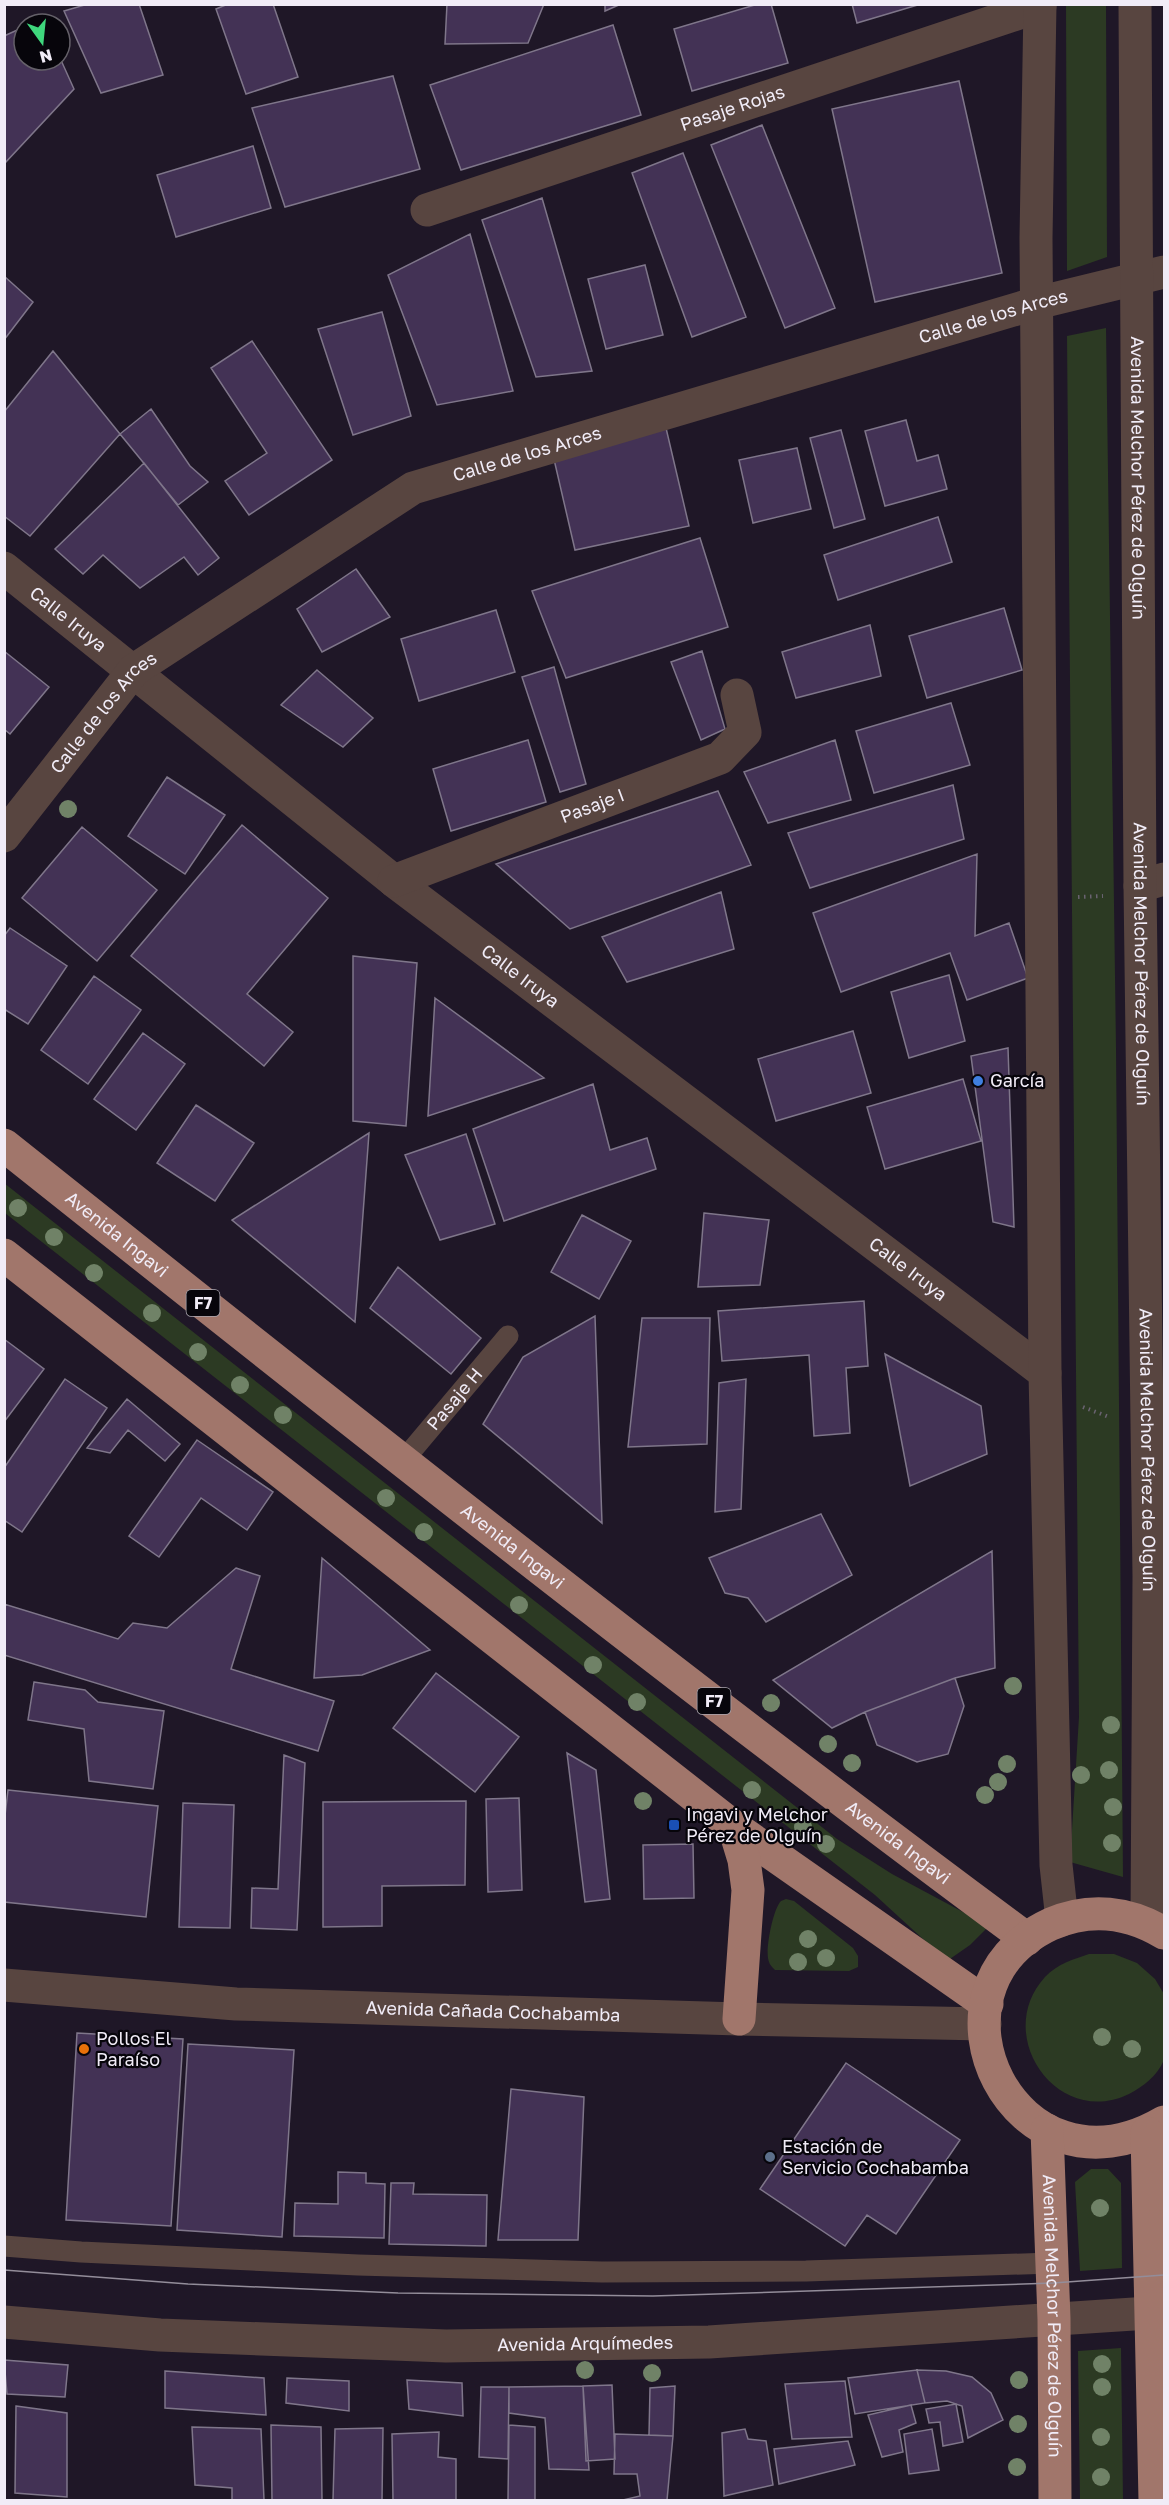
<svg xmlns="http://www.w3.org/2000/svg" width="1169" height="2505" font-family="'Golos Text',sans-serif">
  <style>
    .green { fill: #2c3a23 }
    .building { fill: #433255; stroke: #7f768a; stroke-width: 1.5 }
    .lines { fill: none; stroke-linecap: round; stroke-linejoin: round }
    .path { stroke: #6a6371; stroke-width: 4; stroke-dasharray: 1.5 4.5; stroke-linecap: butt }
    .service { stroke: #584540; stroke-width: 21 }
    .minor { stroke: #584540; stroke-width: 33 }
    .tertiary { stroke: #584540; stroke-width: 33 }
    .trunk { stroke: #a1766b; stroke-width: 33 }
    .tram { stroke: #938d9a; stroke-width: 1.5 }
    .tree { fill: #708267 }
    .shop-dot { fill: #3f7fe0; stroke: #07050b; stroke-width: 2 }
    .transit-dot { fill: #1a4fb4; stroke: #07050b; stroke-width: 2 }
    .food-dot { fill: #e8710a; stroke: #07050b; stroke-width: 2 }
    .service-dot { fill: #5c6f8a; stroke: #07050b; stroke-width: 2 }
    .labels { text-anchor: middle; stroke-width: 4.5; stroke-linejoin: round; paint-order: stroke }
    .shield { fill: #07050b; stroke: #aba7b0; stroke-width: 1.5 }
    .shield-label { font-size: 16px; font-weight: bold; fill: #f1ecf7 }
    .street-label { font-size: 18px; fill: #f1ecf7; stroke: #07050b }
    .poi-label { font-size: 18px; fill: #f1ecf7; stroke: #07050b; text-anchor: start }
  </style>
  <rect width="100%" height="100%" fill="#1f1727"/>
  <path class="green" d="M1066,5H1106L1107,257L1067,271Z
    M1106,328L1116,1048L1123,1877L1070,1862L1079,1717L1067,336Z
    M4,1183L837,1839L892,1874L989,1926L970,1945L947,1961L875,1895L5,1213Z
    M786,1899L794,1901L853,1948L858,1956V1967L849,1971L775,1970C771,1966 769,1964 768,1958C766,1947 773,1909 781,1901Z
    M1089,1954H1114L1137,1963L1155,1979L1164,1994V2060C1157,2076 1144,2086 1129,2094C1057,2129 992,2035 1045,1977C1057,1964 1074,1959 1089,1954Z
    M1091,2169H1108L1121,2183L1122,2268L1080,2271L1075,2182Z
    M1121,2348L1123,2500H1080L1078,2351Z"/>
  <path class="building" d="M88,4H139L163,75L101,93L64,11Z
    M228,4H273L298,77L246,94L216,9Z
    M447,4H544L528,43L445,44Z
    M605,4H621L605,11Z
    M758,4H771L788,63L692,91L674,29Z
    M852,4H921L857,23Z
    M42,18L45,24H30Z
    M613,25L641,115L461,170L430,85Z
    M24,27V60H60V58L74,89L4,164V36Z
    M393,76L420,169L285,207L252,108Z
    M959,81L1002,273L875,302L832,109Z
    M762,125L835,308L785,328L711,145Z
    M253,146L271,208L176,237L157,175Z
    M683,153L746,317L692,337L632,173Z
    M542,198L592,371L536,377L482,220Z
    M470,234L513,391L437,405L388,275Z
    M645,265L663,335L606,349L588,279Z
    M4,276L33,302L4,340Z
    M382,312L411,416L353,435L318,329Z
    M252,341L332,460L249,515L225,481L267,453L211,368Z
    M53,351L120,434L30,536L4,516V412Z
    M151,409L190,466L208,482L178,505L120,434Z
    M906,420L917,461L938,455L947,489L885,506L865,431Z
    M666,428L689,526L575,550L553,455Z
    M841,430L865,519L834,528L810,438Z
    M797,448L811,509L753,523L739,460Z
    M144,463L219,558L198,575L184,557L140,588L103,555L83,574L55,549Z
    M938,517L952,562L838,600L824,555Z
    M700,538L728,627L566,678L532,591Z
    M356,569L390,617L322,652L297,609Z
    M1004,608L1022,670L927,698L909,636Z
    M496,610L515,672L419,701L401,639Z
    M870,625L881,676L796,698L782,652Z
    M4,651L49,687L10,734L4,729Z
    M702,651L725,729L701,740L671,662Z
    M554,667L586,784L560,792L522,677Z
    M317,670L373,718L343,747L281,705Z
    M951,703L970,765L874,793L856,731Z
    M528,740L546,802L451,831L433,769Z
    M835,740L851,800L768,823L744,772Z
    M167,777L225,815L185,874L128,836Z
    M953,785L964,839L810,888L788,833Z
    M718,791L751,865L570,929L496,864Z
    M242,825L328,898L247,994L293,1032L264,1066L131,956Z
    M82,827L157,890L97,961L22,898Z
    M977,854L975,936L1009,923L1028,978L967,1000L950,953L841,992L813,913Z
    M721,892L734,949L627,982L602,937Z
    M10,928L67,966L28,1024L4,1009V936Z
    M353,956L417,963L406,1126L353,1121Z
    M949,975L965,1041L909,1058L891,992Z
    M94,976L141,1010L88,1084L41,1050Z
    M435,998L544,1078L428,1116Z
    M853,1031L871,1093L776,1121L758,1059Z
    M143,1033L185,1064L136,1130L94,1099Z
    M1008,1048L1014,1227L993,1222L971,1056Z
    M963,1079L981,1141L885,1169L867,1107Z
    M593,1084L610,1150L647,1138L656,1169L504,1221L473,1129Z
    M196,1105L254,1143L215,1201L157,1163Z
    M369,1133L355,1322L232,1220Z
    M466,1134L495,1224L440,1240L405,1155Z
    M704,1213L769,1220L760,1285L698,1287Z
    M582,1215L631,1241L599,1299L551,1272Z
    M398,1267L481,1338L451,1374L370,1308Z
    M864,1301L868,1366L846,1368L850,1433L814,1436L809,1355L722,1361L718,1311Z
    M595,1316L602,1523L483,1424L523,1357Z
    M642,1318H710L707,1444L628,1447Z
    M4,1339L44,1369L4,1422Z
    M885,1354L981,1406L987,1454L910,1486Z
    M65,1379L107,1408L22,1532L4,1520V1468Z
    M746,1379L741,1509L715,1512L719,1383Z
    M127,1399L180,1444L165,1461L128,1430L110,1453L87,1448Z
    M197,1440L273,1492L247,1530L201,1498L159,1557L129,1536Z
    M821,1514L852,1575L766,1622L748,1598L725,1593L709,1558Z
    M992,1551L995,1668L955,1678L865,1712L832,1728L773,1680Z
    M322,1558L430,1650L362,1675L314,1678Z
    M236,1568L260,1576L231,1669L334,1701L318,1751L4,1655V1604L118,1639L133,1623L167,1628Z
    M436,1673L519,1737L475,1792L393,1728Z
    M955,1678L964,1706L948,1754L917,1762L877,1745L865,1712Z
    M34,1682L85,1690L98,1702L164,1711L153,1789L89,1781L84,1729L28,1720Z
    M567,1753L596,1770L610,1899L585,1902Z
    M284,1755L305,1763L297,1930L251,1928L252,1888L278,1889Z
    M8,1790L158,1806L146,1917L4,1902V1824Z
    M519,1798L522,1890L488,1892L486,1799Z
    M466,1801L465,1885L382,1886V1926L323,1927V1802Z
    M183,1803L234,1805L230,1928L179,1927Z
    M693,1844L694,1898L644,1899L643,1845Z
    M77,2033L183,2039L171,2226L66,2220Z
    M188,2044L294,2050L282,2237L177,2230Z
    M846,2063L960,2140L896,2234L867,2215L845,2246L760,2189Z
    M511,2089L584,2097L578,2240H498Z
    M338,2172L366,2173V2183L385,2184L384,2238L294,2236L295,2203L338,2204Z
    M391,2183H414L413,2194L487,2195L486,2246L389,2244Z
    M4,2360L68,2365L65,2397L7,2394Z
    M917,2370L946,2371L972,2377L991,2393L1003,2420L968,2438L962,2406L947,2401L925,2403Z
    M917,2370L925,2403L855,2414L848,2378Z
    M165,2371L264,2378L266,2415L165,2408Z
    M287,2378L349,2381V2411L286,2403Z
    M407,2380L462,2383L463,2416L409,2409Z
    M845,2381L852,2437L792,2439L785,2384Z
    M612,2385L615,2459L586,2461L583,2386Z
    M583,2386L589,2470L549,2469L545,2418L509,2413V2387Z
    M675,2386L673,2436L649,2435L650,2388Z
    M481,2387H509L508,2459L479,2457Z
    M956,2404L963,2442L943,2446L940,2422L929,2423L926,2409Z
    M911,2405L916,2423L899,2430L903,2452L882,2457L868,2415Z
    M16,2406L67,2413V2497L15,2493Z
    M271,2425L321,2427L322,2500H272Z
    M509,2425L535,2427V2500H508Z
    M192,2427L261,2429L264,2500H232V2488L195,2485Z
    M383,2428L382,2500H333L335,2429Z
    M745,2429L748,2439L766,2441L773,2485L724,2496L722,2433Z
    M932,2429L939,2470L909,2474L904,2434Z
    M439,2432L438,2457L456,2459V2500H393L392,2434Z
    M615,2434L673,2436L667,2500H623L640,2496L637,2474H614Z
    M848,2441L855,2465L779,2484L774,2449Z"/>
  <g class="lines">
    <path class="path" d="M1078,897L1103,896
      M1083,1407L1109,1417"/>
    <g class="service">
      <path id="s1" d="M402,1462L508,1336"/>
      <path d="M4,2246L81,2252L358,2265L602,2272L806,2271L1052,2263"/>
    </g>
    <g class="minor">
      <path id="s2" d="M427,210L1040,6"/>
      <path id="s3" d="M4,568L394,881L1045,1373"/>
      <path id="s4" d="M4,836L134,670L413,488L1037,303L1164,272"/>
      <path id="s5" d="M394,881L720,758L745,732L737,695"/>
      <path d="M1140,886L1164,879"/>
      <path id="s6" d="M4,1985L236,2004L739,2019L985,2024"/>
      <path id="s7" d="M4,2322L160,2335L446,2346L709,2342L1164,2312"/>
    </g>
    <g class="tertiary">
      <path d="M1040,4L1036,238L1045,1373L1056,1865L1062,1920"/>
      <path id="s8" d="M1135,4L1140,886L1149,1576L1147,1923"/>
    </g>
    <g class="trunk">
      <path id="s9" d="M4,1145C342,1414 680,1682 1027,1939"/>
      <path d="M4,1255L734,1827L987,2004"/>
      <path d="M734,1827L744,1860L748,1890L739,2019"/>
      <path d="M1164,1933C1129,1912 1090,1907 1051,1924C909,1990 1015,2209 1164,2122"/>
      <path id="s10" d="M1047,2130L1054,2319L1055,2500"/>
      <path d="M1147,2133L1155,2500"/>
    </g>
    <path class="tram" d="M4,2270L188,2284L398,2293L653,2296L1053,2283L1164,2275"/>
  </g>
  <g class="tree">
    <circle cx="68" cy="809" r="9"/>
    <circle cx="18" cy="1208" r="9"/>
    <circle cx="54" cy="1237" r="9"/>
    <circle cx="94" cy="1273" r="9"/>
    <circle cx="152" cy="1313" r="9"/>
    <circle cx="198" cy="1352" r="9"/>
    <circle cx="240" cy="1385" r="9"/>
    <circle cx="283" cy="1415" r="9"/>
    <circle cx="386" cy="1498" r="9"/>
    <circle cx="424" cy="1532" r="9"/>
    <circle cx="519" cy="1605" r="9"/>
    <circle cx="593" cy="1665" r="9"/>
    <circle cx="1013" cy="1686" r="9"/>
    <circle cx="637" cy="1702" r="9"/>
    <circle cx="771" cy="1703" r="9"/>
    <circle cx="1111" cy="1725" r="9"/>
    <circle cx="828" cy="1744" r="9"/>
    <circle cx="852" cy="1763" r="9"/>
    <circle cx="1007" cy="1764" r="9"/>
    <circle cx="1109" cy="1770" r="9"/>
    <circle cx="1081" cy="1775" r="9"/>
    <circle cx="998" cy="1782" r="9"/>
    <circle cx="752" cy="1790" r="9"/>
    <circle cx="985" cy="1795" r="9"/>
    <circle cx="643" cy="1801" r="9"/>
    <circle cx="1113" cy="1807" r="9"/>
    <circle cx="803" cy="1827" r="9"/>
    <circle cx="1112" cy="1843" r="9"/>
    <circle cx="826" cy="1844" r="9"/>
    <circle cx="808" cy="1939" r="9"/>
    <circle cx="826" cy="1958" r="9"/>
    <circle cx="798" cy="1962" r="9"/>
    <circle cx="1102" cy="2037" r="9"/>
    <circle cx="1132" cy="2049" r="9"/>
    <circle cx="1100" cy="2208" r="9"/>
    <circle cx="1102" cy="2364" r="9"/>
    <circle cx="585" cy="2370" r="9"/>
    <circle cx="652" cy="2373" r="9"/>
    <circle cx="1019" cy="2380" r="9"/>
    <circle cx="1102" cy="2387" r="9"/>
    <circle cx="1018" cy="2424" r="9"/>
    <circle cx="1101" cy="2437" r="9"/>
    <circle cx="1017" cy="2467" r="9"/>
    <circle cx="1101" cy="2477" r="9"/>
  </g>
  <circle class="shop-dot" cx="978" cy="1081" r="6"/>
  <rect class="transit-dot" x="668" y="1819" width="12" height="12" rx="3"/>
  <circle class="food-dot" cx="84" cy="2049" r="6"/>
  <circle class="service-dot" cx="770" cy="2157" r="6"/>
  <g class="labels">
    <g class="shield">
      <rect x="186.5" y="1290" width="33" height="26" rx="4.5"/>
      <rect x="697.5" y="1688" width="33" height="26" rx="4.5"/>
    </g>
    <g class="shield-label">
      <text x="203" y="1309">F7</text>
      <text x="714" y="1707">F7</text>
    </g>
    <g class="street-label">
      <text dy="6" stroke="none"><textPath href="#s2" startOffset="322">Pasaje Rojas</textPath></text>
      <text dy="6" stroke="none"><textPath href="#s4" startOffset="1149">Calle de los Arces</textPath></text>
      <text dy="6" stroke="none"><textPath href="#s4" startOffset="663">Calle de los Arces</textPath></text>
      <text dy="6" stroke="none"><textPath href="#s8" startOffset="474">Avenida Melchor Pérez de Olguín</textPath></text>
      <text dy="6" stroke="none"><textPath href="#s3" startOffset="82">Calle Iruya</textPath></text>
      <text dy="6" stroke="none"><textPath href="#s4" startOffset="159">Calle de los Arces</textPath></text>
      <text dy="6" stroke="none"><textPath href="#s5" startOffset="212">Pasaje I</textPath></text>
      <text dy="6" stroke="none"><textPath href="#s8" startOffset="960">Avenida Melchor Pérez de Olguín</textPath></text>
      <text dy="6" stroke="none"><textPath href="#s3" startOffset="658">Calle Iruya</textPath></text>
      <text dy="6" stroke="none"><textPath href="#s9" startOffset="144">Avenida Ingavi</textPath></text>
      <text dy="6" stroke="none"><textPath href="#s3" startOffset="1144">Calle Iruya</textPath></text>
      <text dy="6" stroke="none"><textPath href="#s1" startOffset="82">Pasaje H</textPath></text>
      <text dy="6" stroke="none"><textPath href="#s8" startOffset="1446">Avenida Melchor Pérez de Olguín</textPath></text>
      <text dy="6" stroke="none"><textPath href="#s9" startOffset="648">Avenida Ingavi</textPath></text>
      <text dy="6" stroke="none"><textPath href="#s9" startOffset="1134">Avenida Ingavi</textPath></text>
      <text dy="6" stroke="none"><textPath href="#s6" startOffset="490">Avenida Cañada Cochabamba</textPath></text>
      <text dy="6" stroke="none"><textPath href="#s10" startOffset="186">Avenida Melchor Pérez de Olguín</textPath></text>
      <text dy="6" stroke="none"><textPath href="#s7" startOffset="582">Avenida Arquímedes</textPath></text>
    </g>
    <g class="poi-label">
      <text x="990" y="1087">García</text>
      <text x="686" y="1821">Ingavi y Melchor<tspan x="686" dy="21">Pérez de Olguín</tspan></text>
      <text x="96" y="2045">Pollos El<tspan x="96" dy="21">Paraíso</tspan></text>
      <text x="782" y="2153">Estación de<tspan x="782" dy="21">Servicio Cochabamba</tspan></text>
    </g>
  </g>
  <rect width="1169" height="2505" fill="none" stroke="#f1ecf7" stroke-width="12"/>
  <g transform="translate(42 42) rotate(165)"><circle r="28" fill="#07050b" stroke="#656169" stroke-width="1.5"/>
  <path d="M0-4.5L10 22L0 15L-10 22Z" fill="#3fd77d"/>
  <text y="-9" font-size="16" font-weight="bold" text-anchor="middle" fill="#f1ecf7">N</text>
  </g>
</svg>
